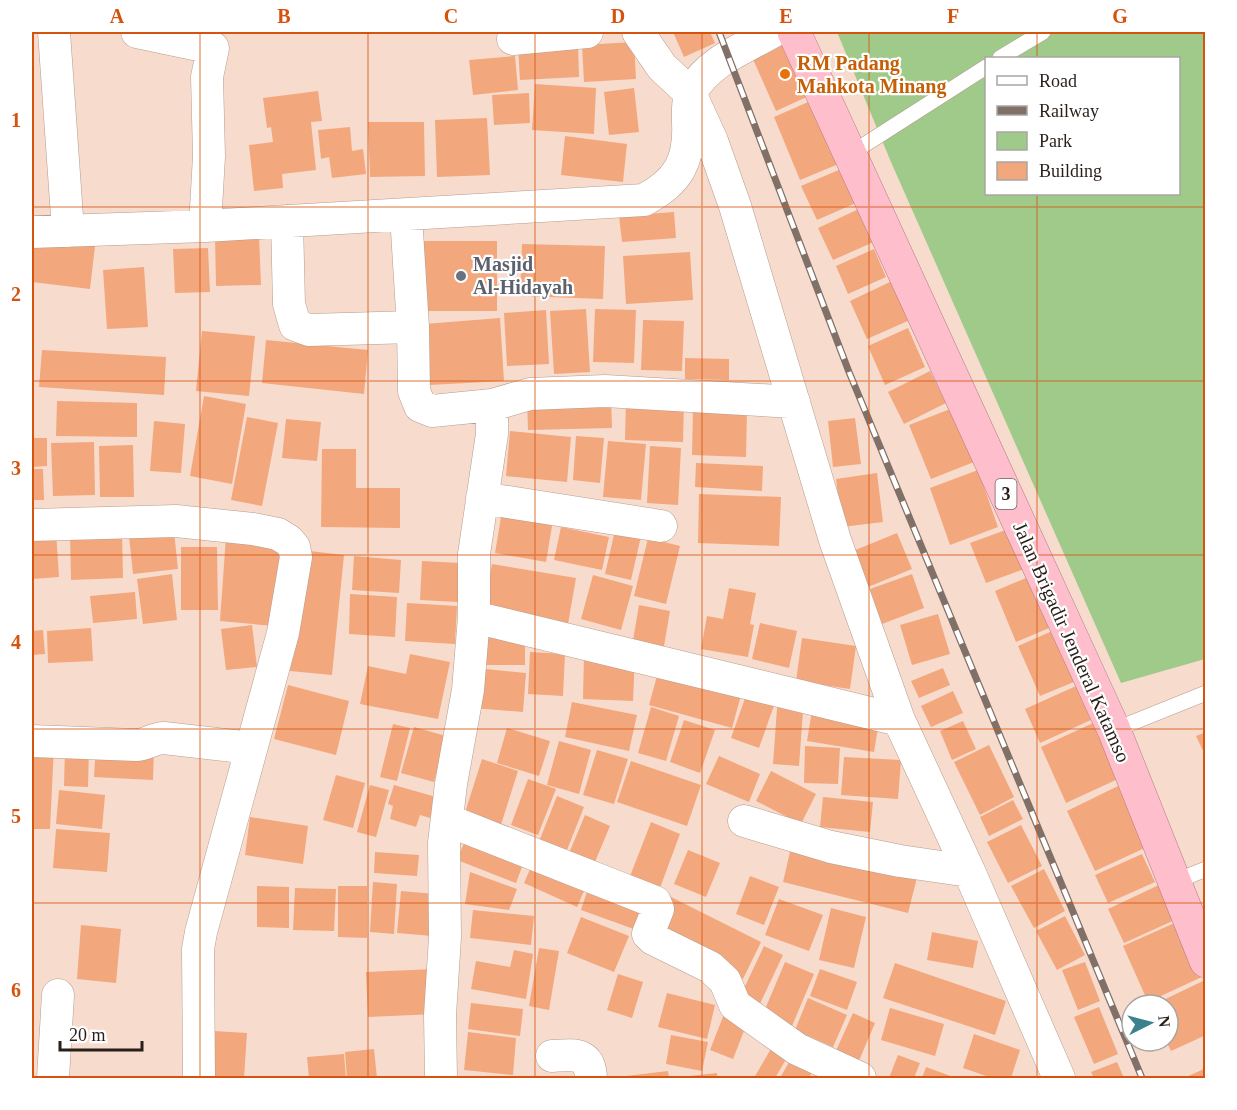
<svg xmlns="http://www.w3.org/2000/svg" width="1237" height="1110" font-family="Georgia,serif">
  <style>
    .green { fill: #9fca89; fill-rule: evenodd }
    .building { fill: #f3a77d }
    .lines { fill: none; stroke-linecap: round; stroke-linejoin: round }
    .service-casing { stroke: #b59c8e; stroke-width: 16 }
    .minor-casing { stroke: #b59c8e; stroke-width: 33 }
    .trunk-casing { stroke: #b37b85; stroke-width: 34 }
    .service { stroke: #fff; stroke-width: 15 }
    .minor { stroke: #fff; stroke-width: 32 }
    .trunk { stroke: #febecb; stroke-width: 33 }
    .rail-casing { stroke: #817067; stroke-width: 7 }
    .rail { stroke: #fff; stroke-width: 4.5; stroke-dasharray: 14; stroke-linecap: butt }
    .grid { fill: none; stroke: #d5530d; stroke-width: 1.5; stroke-opacity: 0.55 }
    .food-dot { fill: #e8710a; stroke: #fff; stroke-width: 2 }
    .worship-dot { fill: #6b7280; stroke: #fff; stroke-width: 2 }
    .labels { text-anchor: middle; stroke-width: 4.5; stroke-linejoin: round; paint-order: stroke }
    .shield { fill: #fff; stroke: #69625f; stroke-width: 1.5 }
    .shield-label { font-size: 18px; font-weight: bold; fill: #291f1a }
    .food-label { font-size: 20px; font-weight: bold; fill: #c56008; stroke: #fff; text-anchor: start }
    .worship-label { font-size: 20px; font-weight: bold; fill: #5b616d; stroke: #fff; text-anchor: start }
    .street-label { font-size: 20px; fill: #291f1a; stroke: #fff }
    .neatline { fill: none; stroke: #d5530d; stroke-width: 2 }
    .grid-label { font-size: 20px; text-anchor: middle; font-weight: bold; fill: #d5530d }
  </style>
  <rect width="100%" height="100%" fill="#f7dcce"/>
  <path class="green" d="M837,32H1205V659L1121,683L891,162ZM986,58H1178V194H986Z"/>
  <path class="building" d="M673,32H710L715,43L684,57Z
    M787,41L811,95L776,111L752,57Z
    M634,42L636,79L584,82L582,45Z
    M578,43L579,77L520,80L518,46Z
    M515,56L518,90L473,95L469,60Z
    M535,84L596,88L594,134L532,130Z
    M634,88L639,132L609,135L604,92Z
    M318,91L322,121L311,122L316,170L282,174L283,188L254,191L249,145L273,142L271,127L267,128L263,98Z
    M529,93L530,123L494,125L492,95Z
    M815,99L841,163L800,180L774,117Z
    M487,118L490,175L437,177L435,120Z
    M368,122H424L425,176L370,177Z
    M350,127L352,151L363,149L366,174L332,178L329,157L321,159L318,130Z
    M565,136L627,144L623,182L561,175Z
    M841,169L856,203L817,220L801,186Z
    M861,208L876,241L833,260L818,228Z
    M674,212L676,238L622,242L619,216Z
    M259,235L261,285L216,286L215,236Z
    M32,238L95,246L90,289L32,282Z
    M424,241H497V311H424Z
    M522,244L605,246L603,299L520,296Z
    M208,248L210,292L175,293L173,249Z
    M874,249L886,277L848,294L836,266Z
    M690,252L693,300L626,304L623,256Z
    M144,267L148,327L107,329L103,270Z
    M892,281L910,320L867,339L850,301Z
    M586,309L590,372L554,374L550,311Z
    M595,309L636,310L634,363L593,362Z
    M546,310L549,364L507,366L504,313Z
    M500,318L504,381L429,385L425,324Z
    M643,320L684,321L682,371L641,370Z
    M908,328L925,367L885,385L868,346Z
    M202,331L255,336L249,396L196,391Z
    M266,340L368,350L364,394L262,383Z
    M42,350L166,357L164,395L39,387Z
    M685,358L729,359V380L685,379Z
    M930,371L946,403L904,424L888,392Z
    M611,395L612,428L528,430L527,399Z
    M204,396L246,404L232,484L190,476Z
    M626,399L684,401L683,442L625,440Z
    M57,401L137,403V437L56,436Z
    M958,406L979,460L931,479L909,425Z
    M693,408L747,410L746,457L692,455Z
    M247,417L278,423L262,506L231,500Z
    M855,418L861,464L833,467L828,421Z
    M286,419L321,422L317,461L282,458Z
    M154,421L185,424L181,473L150,471Z
    M510,431L571,437L567,482L506,476Z
    M576,436L604,438L600,483L573,480Z
    M32,438H47V466L32,467Z
    M608,441L646,444L641,500L603,497Z
    M94,442L95,495L53,496L51,443Z
    M133,445L134,497H100L99,446Z
    M650,446L681,448L678,505L647,503Z
    M322,449H356V488H400V528L321,527Z
    M696,463L763,466L762,491L695,487Z
    M32,469H43L44,500H32Z
    M978,470L998,527L950,545L930,488Z
    M877,473L883,522L842,527L836,479Z
    M699,494L781,497L779,546L698,543Z
    M502,511L553,520L546,562L495,553Z
    M173,522L178,569L133,574L128,527Z
    M616,526L642,532L631,580L605,574Z
    M561,527L609,537L602,570L554,560Z
    M1011,528L1027,568L986,583L970,543Z
    M56,531L59,577L32,579V532Z
    M122,531L123,578L71,580L70,532Z
    M897,533L912,569L868,587L853,551Z
    M226,536L281,540L274,626L220,621Z
    M648,538L680,546L666,604L634,596Z
    M181,547H217L218,610H181Z
    M301,550L344,555L332,675L290,671Z
    M354,556L401,560L399,593L352,590Z
    M422,561L460,563L458,602L420,600Z
    M492,564L576,578L567,630L483,616Z
    M172,574L177,620L143,624L137,579Z
    M912,574L924,608L882,624L870,589Z
    M593,575L633,586L621,630L581,619Z
    M1033,575L1054,626L1016,642L995,591Z
    M729,588L756,593L750,624L754,625L748,657L701,649L707,616L723,619Z
    M135,592L137,619L93,623L90,596Z
    M350,594L397,597L395,637L349,634Z
    M407,603L457,606L455,644L405,641Z
    M639,605L670,611L663,652L632,646Z
    M938,614L950,654L912,665L900,625Z
    M760,623L797,631L789,668L752,659Z
    M252,625L257,667L226,670L221,629Z
    M91,628L93,661L48,663L47,631Z
    M1059,628L1081,679L1040,696L1018,646Z
    M43,630L45,654L32,655V631Z
    M478,632H525V665H479Z
    M802,638L856,646L850,689L796,681Z
    M530,652L565,654L563,696L528,694Z
    M410,654L450,662L438,719L360,704L368,666L406,674Z
    M584,654L635,656L633,701L583,699Z
    M660,665L743,688L732,728L649,705Z
    M476,668L526,673L523,712L473,708Z
    M943,668L950,685L919,698L911,681Z
    M288,685L349,701L336,755L274,739Z
    M1076,686L1091,720L1040,743L1025,709Z
    M749,687L777,697L759,748L731,738Z
    M953,691L963,713L931,727L921,706Z
    M778,695L804,697L799,766L773,764Z
    M572,702L637,715L629,751L565,737Z
    M813,705L880,716L874,752L807,741Z
    M651,707L679,716L666,761L638,753Z
    M684,720L715,730L700,773L670,762Z
    M963,721L976,749L952,760L940,731Z
    M1093,723L1118,779L1066,803L1041,747Z
    M393,724L410,728L397,781L380,777Z
    M414,727L446,736L434,782L401,773Z
    M507,728L550,741L539,776L497,763Z
    M1206,732V757L1196,736Z
    M559,741L591,750L579,794L547,785Z
    M96,744L154,747L153,780L94,777Z
    M989,745L1014,797L980,815L954,762Z
    M32,746L54,747L50,829H32Z
    M805,746L840,748L838,784L804,783Z
    M65,747L89,748L88,787L64,786Z
    M597,750L628,759L614,804L583,795Z
    M719,756L760,774L749,802L706,784Z
    M844,757L901,760L898,799L841,795Z
    M482,759L518,771L499,831L463,819Z
    M631,761L701,785L687,826L617,802Z
    M771,771L816,794L801,824L756,801Z
    M336,775L365,783L353,828L323,820Z
    M528,779L556,789L538,835L511,825Z
    M370,785L389,790L376,837L357,832Z
    M394,785L436,797L430,818L420,815L416,827L390,819L393,806L388,804Z
    M1118,786L1147,847L1095,871L1067,811Z
    M59,790L105,795L102,829L56,824Z
    M557,796L584,807L565,855L538,844Z
    M823,797L873,802L870,832L820,827Z
    M1013,800L1023,819L989,836L980,817Z
    M585,815L610,826L592,869L567,858Z
    M250,817L308,826L303,864L245,855Z
    M651,822L680,834L657,896L627,884Z
    M1021,825L1042,866L1008,883L987,842Z
    M56,829L110,833L107,872L53,868Z
    M469,831L527,854L516,883L457,860Z
    M793,839L919,870L908,913L783,882Z
    M688,850L720,863L706,897L674,884Z
    M375,852L419,855L417,876L374,873Z
    M1142,854L1155,882L1108,903L1095,875Z
    M535,858L588,882L577,907L524,883Z
    M1044,869L1065,911L1034,928L1011,886Z
    M470,872L517,889L509,910L465,904Z
    M750,876L779,887L764,925L736,914Z
    M373,882L397,884L394,934L370,932Z
    M590,882L652,904L642,932L581,910Z
    M1161,884L1177,919L1124,943L1108,909Z
    M257,886L289,887V928L257,927Z
    M338,886H367V938L338,937Z
    M295,888L336,889L334,931L293,930Z
    M401,891L436,894L432,936L397,933Z
    M669,896L761,942L743,979L651,934Z
    M779,899L823,915L809,951L765,935Z
    M831,908L866,917L854,968L819,960Z
    M473,910L534,916L531,945L470,938Z
    M1065,916L1085,955L1057,970L1036,931Z
    M581,917L629,936L614,972L567,953Z
    M1179,921L1204,976L1148,1002L1123,946Z
    M81,925L121,929L116,983L77,979Z
    M932,932L978,941L973,968L927,960Z
    M764,946L783,955L758,1008L739,999Z
    M539,948L559,951L549,1010L529,1006Z
    M514,950L533,954L526,999L471,989L476,961L510,967Z
    M785,962L814,974L792,1026L763,1014Z
    M1085,962L1100,1001L1078,1010L1062,970Z
    M895,963L1006,1001L995,1035L883,998Z
    M434,969L436,1014L368,1017L366,972Z
    M820,969L857,982L847,1010L810,996Z
    M618,974L643,982L632,1018L607,1010Z
    M1205,980L1206,1035L1171,1051L1166,1041H1168V1005H1153Z
    M667,993L715,1005L707,1039L658,1027Z
    M808,998L847,1015L833,1047L795,1030Z
    M471,1003L523,1009L520,1036L468,1029Z
    M1099,1007L1118,1054L1094,1064L1074,1017Z
    M890,1008L944,1024L935,1056L881,1040Z
    M726,1009L749,1018L733,1059L710,1050Z
    M853,1013L875,1023L858,1063L835,1053Z
    M214,1031L247,1033L244,1078H211Z
    M468,1032L516,1038L513,1075L464,1070Z
    M974,1034L1020,1050L1011,1078H992L963,1068Z
    M671,1035L708,1042L702,1071L666,1064Z
    M772,1047L788,1056L775,1078H754Z
    M374,1049L377,1078H347L345,1052Z
    M344,1054L346,1078H309L307,1057Z
    M793,1055L815,1067L809,1078H780Z
    M898,1055L920,1063L914,1078H889Z
    M1117,1062L1124,1078H1094L1091,1072Z
    M926,1067L956,1078H922Z
    M1206,1068V1078H1184Z
    M668,1071L669,1078H619L618,1077Z
    M717,1073V1078H680V1077Z"/>
  <g class="lines">
    <defs>
      <path id="service" d="M1000,58L1043,32
        M850,154L986,67
        M1114,730L1206,693
        M1174,882L1206,869"/>
      <path id="minor" d="M54,32L68,231
        M137,32L213,48L207,77L209,156L205,226
        M638,32L662,67L690,93L712,141L735,206L835,540L899,720L969,871L1059,1078
        M513,39L587,32
        M406,215L413,327L414,391L420,406L432,411L492,405V434L474,554V617L468,690L451,784L444,843L445,937L440,1015L441,1078
        M287,221L289,304L295,325L309,330L413,327
        M32,232L205,226L644,200C678,182 690,161 688,123C688,112 687,100 692,91C708,62 744,48 772,32
        M492,405L530,394L605,391L794,402
        M482,498L661,526
        M32,525L176,521L253,529L278,534L289,541L294,547L296,557L283,633L201,932L198,949L199,1078
        M474,617L899,720
        M32,741L136,745C147,745 153,738 164,738L251,748
        M447,820L655,902L658,909L648,934L653,939L710,967L725,981L735,1005L797,1049L860,1078
        M744,821L831,847L900,861L969,871
        M552,1056C573,1055 590,1051 591,1078
        M53,1078L58,995"/>
      <path id="trunk" d="M794,32L1114,730L1206,961"/>
    </defs>
    <use href="#service" class="service-casing"/>
    <use href="#minor" class="minor-casing"/>
    <use href="#trunk" class="trunk-casing"/>
    <use href="#service" class="service"/>
    <use href="#minor" class="minor"/>
    <use href="#trunk" class="trunk"/>
    <defs>
      <path id="rail" d="M719,32L849,372L1142,1078"/>
    </defs>
    <use href="#rail" class="rail-casing"/>
    <use href="#rail" class="rail"/>
  </g>
  <path class="grid" d="M200,32V1078M368,32V1078M535,32V1078M702,32V1078M869,32V1078M1037,32V58M1037,194V1078M32,207H1206M32,381H1206M32,555H1206M32,729H1206M32,903H1206"/>
  <circle class="food-dot" cx="785" cy="74" r="6"/>
  <circle class="worship-dot" cx="461" cy="276" r="6"/>
  <g class="labels">
    <rect class="shield" x="995.5" y="479" width="21" height="30" rx="4.5"/>
    <g class="shield-label">
      <text x="1006" y="500">3</text>
    </g>
    <g class="food-label">
      <text x="797" y="70">RM Padang<tspan x="797" dy="23">Mahkota Minang</tspan></text>
    </g>
    <g class="worship-label">
      <text x="473" y="271">Masjid<tspan x="473" dy="23">Al-Hidayah</tspan></text>
    </g>
    <g class="street-label">
      <text transform="translate(1072 642) rotate(66)" y="7">Jalan Brigadir Jenderal Katamso</text>
    </g>
  </g>
  <rect width="1237" height="1110" fill="none" stroke="#ffffff" stroke-width="66"/>
  <rect x="985" y="57" width="195" height="138" fill="#ffffff" stroke="#a9a5a3" stroke-width="1.5"/>
  <rect x="997" y="76" width="30" height="9" fill="#ffffff" stroke="#a9a5a3" stroke-width="1.5"/>
  <text x="1039" y="87" font-size="18" fill="#291f1a">Road</text>
  <rect x="997" y="106" width="30" height="9" fill="#817067" stroke="#a9a5a3" stroke-width="1.5"/>
  <text x="1039" y="117" font-size="18" fill="#291f1a">Railway</text>
  <rect x="997" y="132" width="30" height="18" fill="#9fca89" stroke="#a9a5a3" stroke-width="1.5"/>
  <text x="1039" y="147" font-size="18" fill="#291f1a">Park</text>
  <rect x="997" y="162" width="30" height="18" fill="#f3a77d" stroke="#a9a5a3" stroke-width="1.5"/>
  <text x="1039" y="177" font-size="18" fill="#291f1a">Building</text>
  <g transform="translate(1150 1023) rotate(84)"><circle r="28" fill="#ffffff" stroke="#a9a5a3" stroke-width="1.5"/>
  <path d="M0-4.5L10 22L0 15L-10 22Z" fill="#3c818e"/>
  <text y="-9" font-size="16" font-weight="bold" text-anchor="middle" fill="#291f1a">N</text>
  </g>
  <path d="M60 1041v9h82v-9" fill="none" stroke="#291f1a" stroke-width="3"/>
  <text x="69" y="1041" font-size="18" fill="#291f1a" stroke="#ffffff" stroke-width="4.5" paint-order="stroke">20 m</text>
  <rect x="33" y="33" width="1171" height="1044" class="neatline"/>
  <g class="grid-label">
    <text x="117" y="23">A</text>
    <text x="284" y="23">B</text>
    <text x="451" y="23">C</text>
    <text x="618" y="23">D</text>
    <text x="786" y="23">E</text>
    <text x="953" y="23">F</text>
    <text x="1120" y="23">G</text>
    <text x="16" y="127">1</text>
    <text x="16" y="301">2</text>
    <text x="16" y="475">3</text>
    <text x="16" y="649">4</text>
    <text x="16" y="823">5</text>
    <text x="16" y="997">6</text>
  </g>
</svg>
